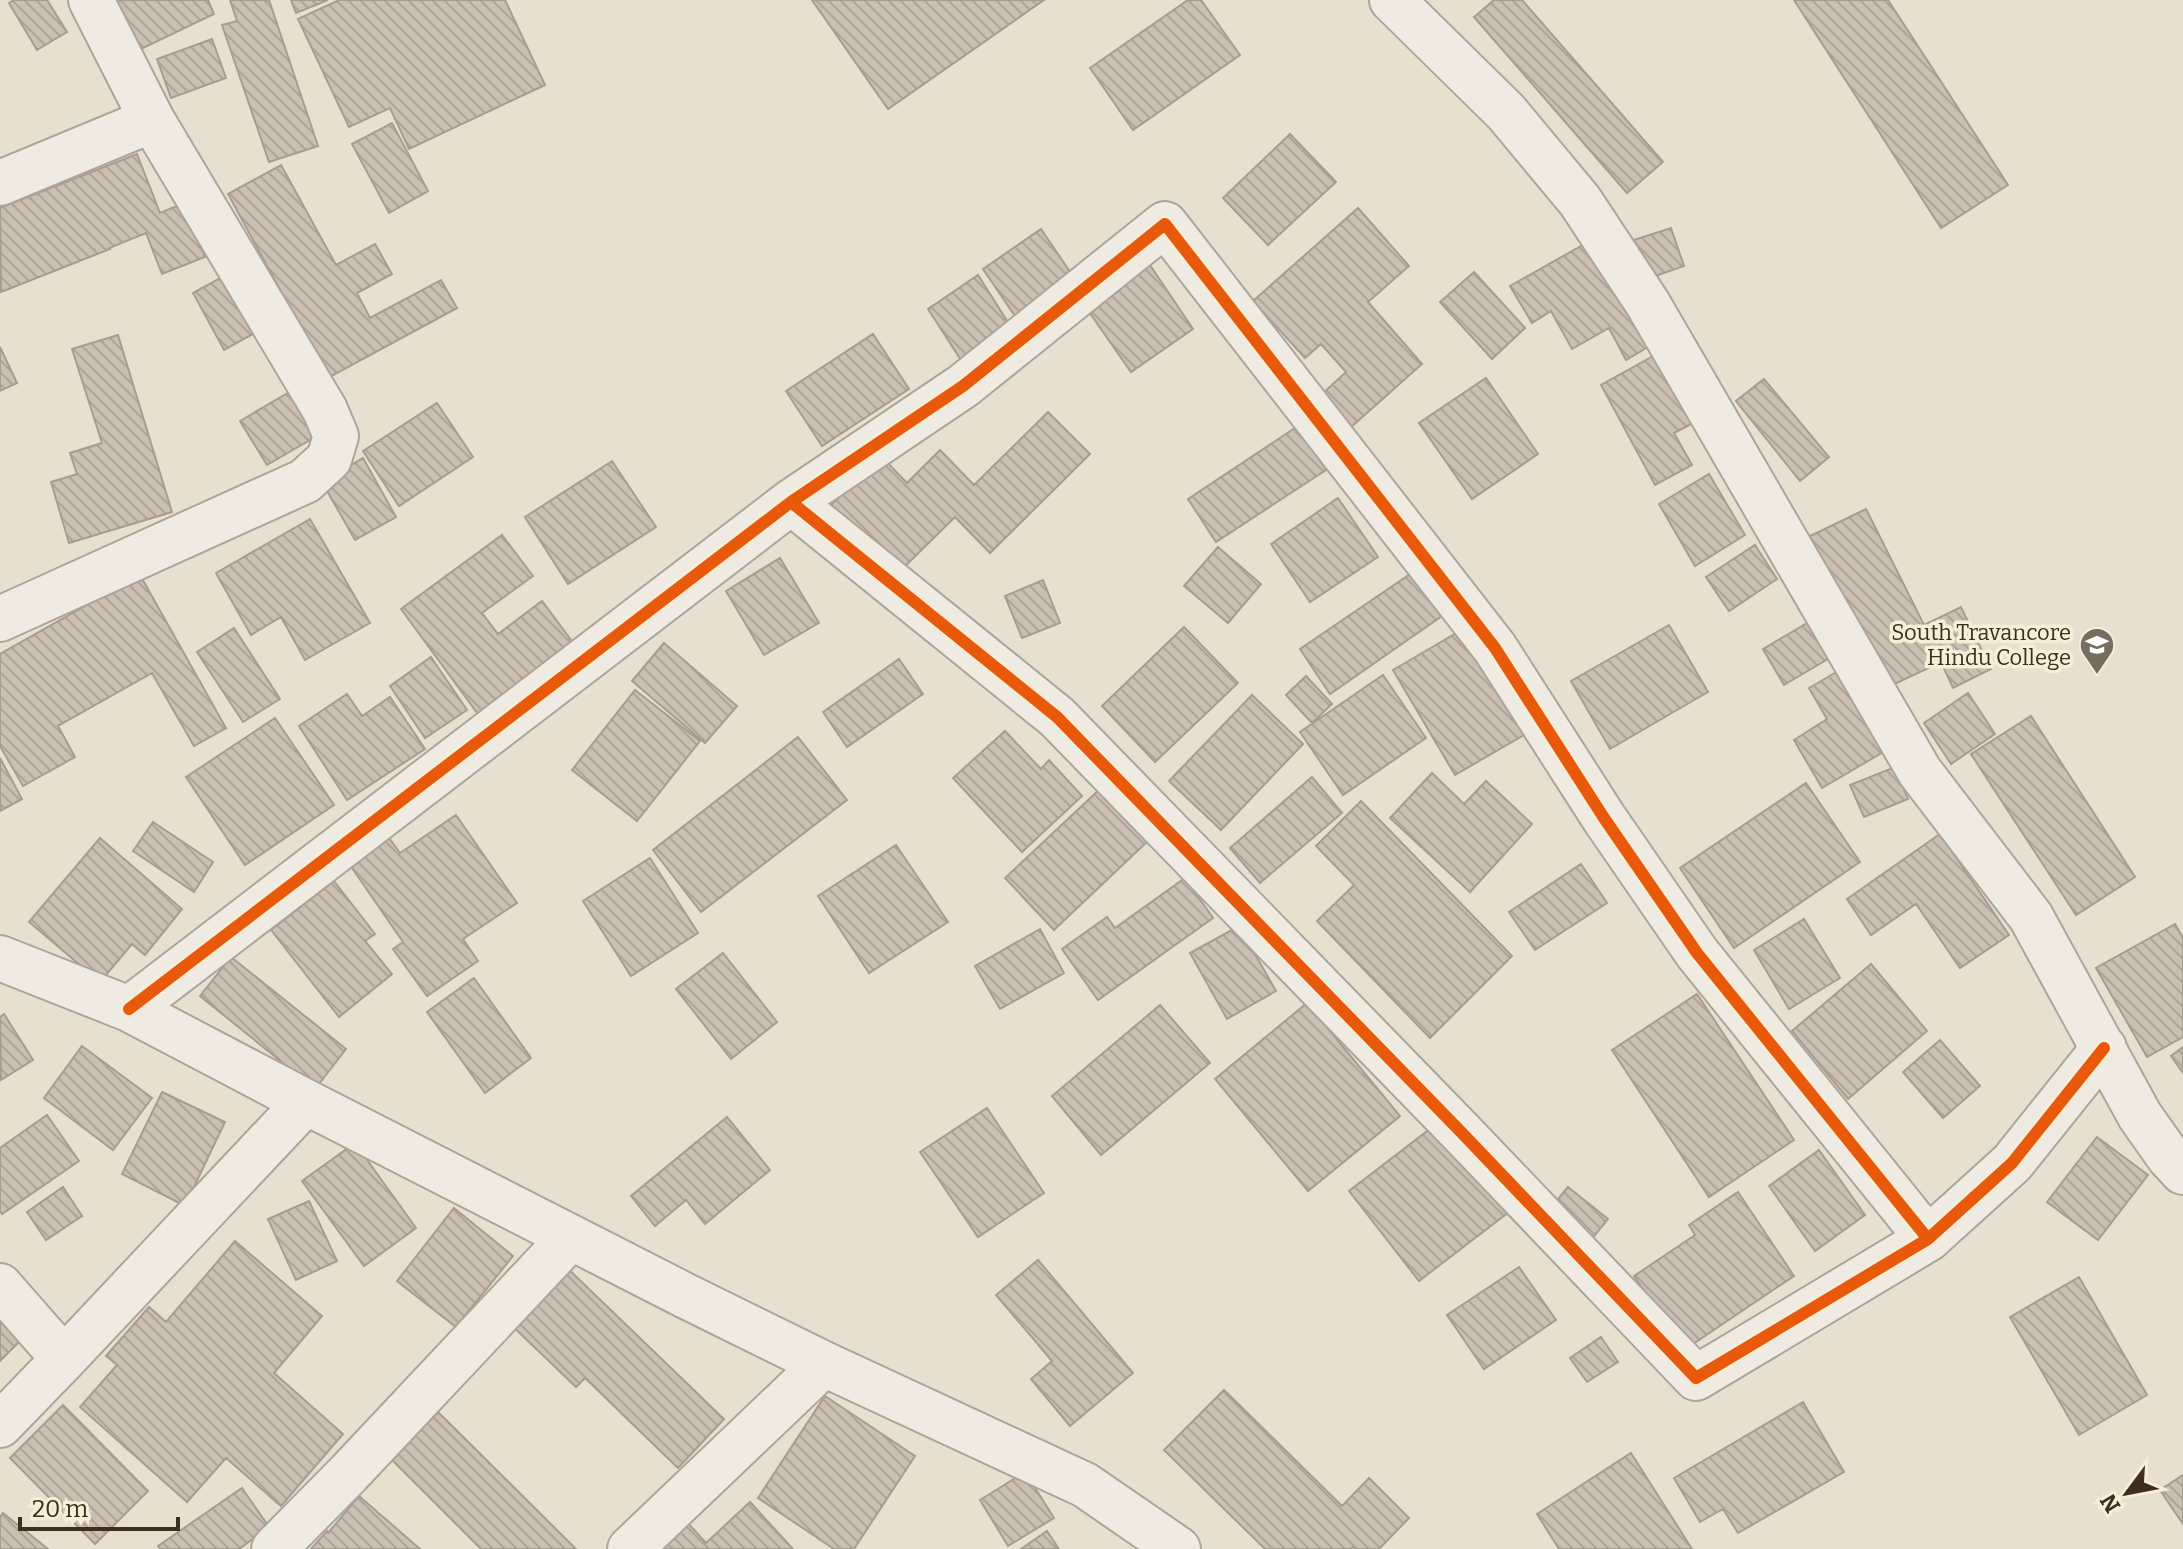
<svg xmlns="http://www.w3.org/2000/svg" width="2183" height="1549" font-family="Bitter,serif">
  <style>
    .building { fill: url(#building-back-hatch); stroke: #a89c90; stroke-width: 2 }
    .lines { fill: none; stroke-linecap: round; stroke-linejoin: round }
    .minor-casing { stroke: #ada599; stroke-width: 48 }
    .minor { stroke: #efebe3; stroke-width: 44 }
    .cycleway-casing { stroke: #f7eed8; stroke-width: 17 }
    .cycleway { stroke: #e8590c; stroke-width: 12 }
    .labels { text-anchor: middle; stroke-width: 7; stroke-linejoin: round; paint-order: stroke }
    .poi-label { font-size: 22px; fill: #3d2e20; stroke: #f7eed8; text-anchor: end }
  </style>
  <defs>
    <pattern id="building-back-hatch" width="6" height="6" patternUnits="userSpaceOnUse" patternTransform="scale(2)"><rect width="6" height="6" fill="#cbbfb2"/><path d="M-1 5l2 2M0 0l6 6M5-1l2 2" fill="none" stroke="#afa499"/></pattern>
  </defs>
  <rect width="100%" height="100%" fill="#e7e0d1"/>
  <path class="building" d="M14,0H47L67,32L37,50L9,3Z
    M115,0H208L214,14L139,50Z
    M230,0H269L318,146L269,162L222,25L237,21Z
    M291,0H328L296,13Z
    M339,0H505L545,85L409,149L390,108L349,127L298,19Z
    M812,0H1044L888,109Z
    M1188,0H1201L1240,55L1133,130L1090,68Z
    M1494,0H1522L1663,162L1627,193L1474,17Z
    M1794,0H1888L2008,185L1941,228Z
    M212,39L226,78L171,98L157,59Z
    M392,123L428,191L389,213L352,144Z
    M1290,134L1336,182L1268,245L1223,198Z
    M137,154L160,213L184,203L205,257L162,274L146,233L109,248L110,249L1,292L0,208Z
    M281,165L336,265L375,244L392,274L357,293L370,318L441,280L457,308L328,378L228,194Z
    M1358,208L1409,266L1368,302L1422,364L1350,428L1321,395L1346,372L1321,344L1305,358L1253,301Z
    M1671,228L1684,266L1644,280L1631,241Z
    M1041,229L1077,282L1019,322L983,269Z
    M1588,242L1648,347L1626,360L1609,328L1572,349L1551,311L1532,323L1510,286Z
    M1150,265L1193,329L1131,372L1087,309Z
    M1474,272L1525,328L1492,359L1440,302Z
    M978,275L1011,327L961,360L928,309Z
    M224,276L255,333L224,350L193,293Z
    M873,334L909,389L822,446L786,391Z
    M118,335L172,512L69,543L51,482L77,474L70,453L102,443L72,349Z
    M0,347L17,383L0,391Z
    M1655,355L1693,423L1674,433L1692,465L1655,485L1601,385Z
    M1486,378L1538,454L1472,499L1419,423Z
    M1764,379L1829,457L1800,481L1736,401Z
    M291,391L317,436L267,465L240,421Z
    M437,403L473,457L399,506L363,451Z
    M1048,412L1090,454L990,553L955,517L898,573L831,505L881,456L907,483L940,450L974,485Z
    M1298,426L1326,470L1216,542L1188,499Z
    M363,458L396,517L355,540L322,482Z
    M612,461L656,527L568,584L525,517Z
    M1709,474L1745,535L1695,566L1659,504Z
    M1338,498L1378,557L1310,602L1271,544Z
    M1866,509L1924,625L1961,607L1991,669L1953,688L1941,662L1882,690L1808,537Z
    M310,519L370,623L305,660L281,617L251,635L216,573Z
    M502,535L533,576L482,613L498,634L542,601L574,644L478,714L401,609Z
    M1755,545L1777,579L1729,611L1706,577Z
    M1218,547L1261,584L1228,623L1184,586Z
    M780,558L819,623L764,655L726,591Z
    M1422,566L1452,609L1330,694L1300,649Z
    M140,575L226,728L194,746L152,673L58,726L75,757L23,786L0,746V654Z
    M1043,580L1060,623L1022,638L1005,596Z
    M1807,623L1828,659L1784,685L1763,649Z
    M1669,625L1708,692L1610,749L1571,681Z
    M1184,627L1238,683L1155,762L1102,706Z
    M234,628L280,699L243,722L197,652Z
    M1463,629L1524,735L1455,775L1393,670Z
    M664,643L737,706L705,743L632,681Z
    M431,657L467,710L425,738L390,686Z
    M899,659L923,694L847,747L823,712Z
    M1850,664L1897,744L1822,788L1794,740L1827,719L1809,688Z
    M1383,675L1426,738L1343,795L1300,732Z
    M1306,676L1332,704L1312,723L1286,695Z
    M635,690L700,741L637,821L572,770Z
    M1968,693L1995,734L1951,764L1924,723Z
    M347,694L362,716L390,697L425,749L347,800L299,726Z
    M1252,695L1303,744L1221,830L1169,781Z
    M2031,716L2135,877L2076,915L1971,754Z
    M275,718L334,805L245,865L186,777Z
    M1005,731L1041,769L1049,760L1082,796L1022,852L953,778Z
    M798,737L847,800L701,912L653,850Z
    M0,758L22,799L0,811Z
    M1895,767L1908,799L1864,817L1850,785Z
    M1432,773L1464,804L1486,781L1532,824L1470,892L1390,818Z
    M1312,777L1342,813L1260,883L1230,848Z
    M1806,783L1860,862L1734,948L1680,868Z
    M1100,789L1149,840L1054,930L1005,878Z
    M1361,801L1512,956L1430,1038L1317,921L1354,885L1316,846Z
    M456,815L517,903L463,939L478,961L427,996L393,949L403,942L350,865L389,838L400,853Z
    M153,822L213,862L194,892L133,851Z
    M1940,834L2009,935L1960,968L1916,904L1871,935L1847,899Z
    M100,838L182,909L145,955L132,944L100,982L29,922Z
    M896,845L948,922L869,973L818,896Z
    M650,858L698,933L631,976L583,901Z
    M1581,864L1607,903L1535,950L1509,912Z
    M1185,878L1213,918L1098,1000L1062,949L1107,917L1115,928Z
    M334,881L375,934L365,941L392,974L339,1017L271,930Z
    M1804,919L1840,978L1789,1009L1754,950Z
    M2175,924L2183,938V1037L2147,1057L2096,968Z
    M1239,926L1276,991L1227,1019L1190,953Z
    M1040,929L1064,973L1000,1009L975,966Z
    M723,953L777,1022L731,1059L676,989Z
    M231,957L346,1049L315,1089L200,996Z
    M1871,964L1927,1031L1848,1099L1792,1031Z
    M474,978L531,1058L485,1093L427,1012Z
    M1697,994L1794,1140L1709,1197L1612,1050Z
    M1307,1003L1400,1116L1308,1191L1215,1079Z
    M1160,1005L1210,1063L1101,1155L1052,1096Z
    M4,1014L33,1060L1,1080L0,1017Z
    M1940,1040L1980,1086L1943,1118L1903,1072Z
    M82,1046L152,1098L113,1150L44,1098Z
    M2183,1047V1073L2171,1056Z
    M162,1092L225,1122L185,1206L122,1174Z
    M987,1108L1044,1193L978,1237L920,1152Z
    M47,1115L79,1161L2,1214L0,1211V1148Z
    M727,1117L770,1170L705,1224L686,1200L655,1226L631,1196Z
    M1439,1122L1509,1212L1419,1281L1349,1191Z
    M2097,1137L2148,1175L2098,1240L2047,1202Z
    M355,1143L416,1228L364,1266L302,1181Z
    M1819,1150L1865,1215L1815,1251L1769,1186Z
    M63,1187L82,1216L46,1240L27,1212Z
    M1568,1187L1608,1219L1587,1245L1547,1212Z
    M1738,1192L1794,1276L1684,1350L1634,1276L1695,1235L1689,1225Z
    M309,1201L337,1261L296,1280L268,1219Z
    M454,1208L513,1256L456,1327L397,1281Z
    M235,1241L322,1316L274,1373L343,1434L281,1506L226,1458L187,1502L80,1407L117,1365L106,1356L149,1307L166,1322Z
    M1038,1260L1133,1373L1070,1426L1031,1379L1052,1361L996,1295Z
    M562,1263L724,1419L678,1468L585,1378L576,1387L507,1321Z
    M1519,1267L1556,1320L1484,1369L1447,1315Z
    M2079,1277L2147,1395L2079,1435L2010,1317Z
    M0,1321L20,1341L0,1361Z
    M1601,1337L1618,1362L1587,1382L1570,1358Z
    M1224,1390L1342,1506L1369,1478L1409,1518L1379,1549H1355L1353,1547L1350,1549H1265L1164,1450Z
    M825,1396L915,1456L854,1549H834L758,1498Z
    M1803,1402L1844,1472L1738,1533L1723,1509L1700,1522L1674,1478Z
    M63,1405L148,1491L95,1544L10,1458Z
    M438,1412L576,1549H481L391,1459Z
    M1631,1453L1692,1549H1559L1537,1514Z
    M1025,1472L1054,1518L1008,1546L980,1500Z
    M2183,1475V1524L2160,1490Z
    M242,1488L269,1527L239,1549H160L158,1546Z
    M359,1496L420,1549H311L327,1531L328,1533Z
    M750,1502L793,1549H659L687,1522L706,1543Z
    M3,1513L48,1549H0V1517Z
    M1047,1531L1059,1549H1021Z"/>
  <g class="lines">
    <defs>
      <path id="minor" d="M1392,0L1506,112L1580,201L1648,304L1920,772L2031,917L2140,1116L2169,1157L2183,1172
        M0,183L152,120
        M791,502L963,386L1165,224L1495,648L1604,818L1697,953L1928,1239
        M0,619L305,481L329,459L336,436L325,410L152,120L91,0
        M0,958L129,1009L306,1102L684,1295L824,1364L1085,1485L1178,1549
        M129,1009L791,502L1057,717L1462,1133L1696,1378L1928,1239L2012,1163L2104,1048
        M0,1286L64,1359
        M0,1425L64,1359L306,1102
        M274,1549L349,1473L570,1238
        M630,1549L824,1364"/>
    </defs>
    <use href="#minor" class="minor-casing"/>
    <use href="#minor" class="minor"/>
    <defs>
      <path id="cycleway" d="M791,502L963,386L1165,224L1495,648L1604,818L1697,953L1928,1239
        M129,1009L791,502L1057,717L1462,1133L1696,1378L1928,1239L2012,1163L2104,1048"/>
    </defs>
    <use href="#cycleway" class="cycleway-casing"/>
    <use href="#cycleway" class="cycleway"/>
  </g>
  <defs>
    <symbol id="university-pin" viewBox="-11 -11 22 30"><path d="M0 17L-7.5 6A9.5 9.5 0 1 1 7.5 6Z" fill="#786c5e" stroke="#f7eed8"/><path d="M0-5L7-2L0 1L-7-2ZM-4 1L0 2.5L4 1V4Q0 6-4 4Z" fill="#fff"/></symbol>
  </defs>
  <g fill-rule="evenodd">
    <use href="#university-pin" x="2077" y="625" width="40" height="54"/>
  </g>
  <g class="labels">
    <g class="poi-label">
      <text x="2071" y="640">South Travancore<tspan x="2071" dy="25">Hindu College</tspan></text>
    </g>
  </g>
  <g transform="translate(2127 1493) rotate(238)" stroke="#f7eed8" stroke-width="6" paint-order="stroke">
  <path d="M0-6L14 30L0 20L-14 30Z" fill="#3d2e20"/>
  <text y="-12" font-size="22" font-weight="bold" text-anchor="middle" fill="#3d2e20">N</text>
  </g>
  <path d="M20 1517v12h158v-12" fill="none" stroke="#3d2e20" stroke-width="4"/>
  <text x="32" y="1517" font-size="24" fill="#3d2e20" stroke="#f7eed8" stroke-width="6" paint-order="stroke">20 m</text>
</svg>
